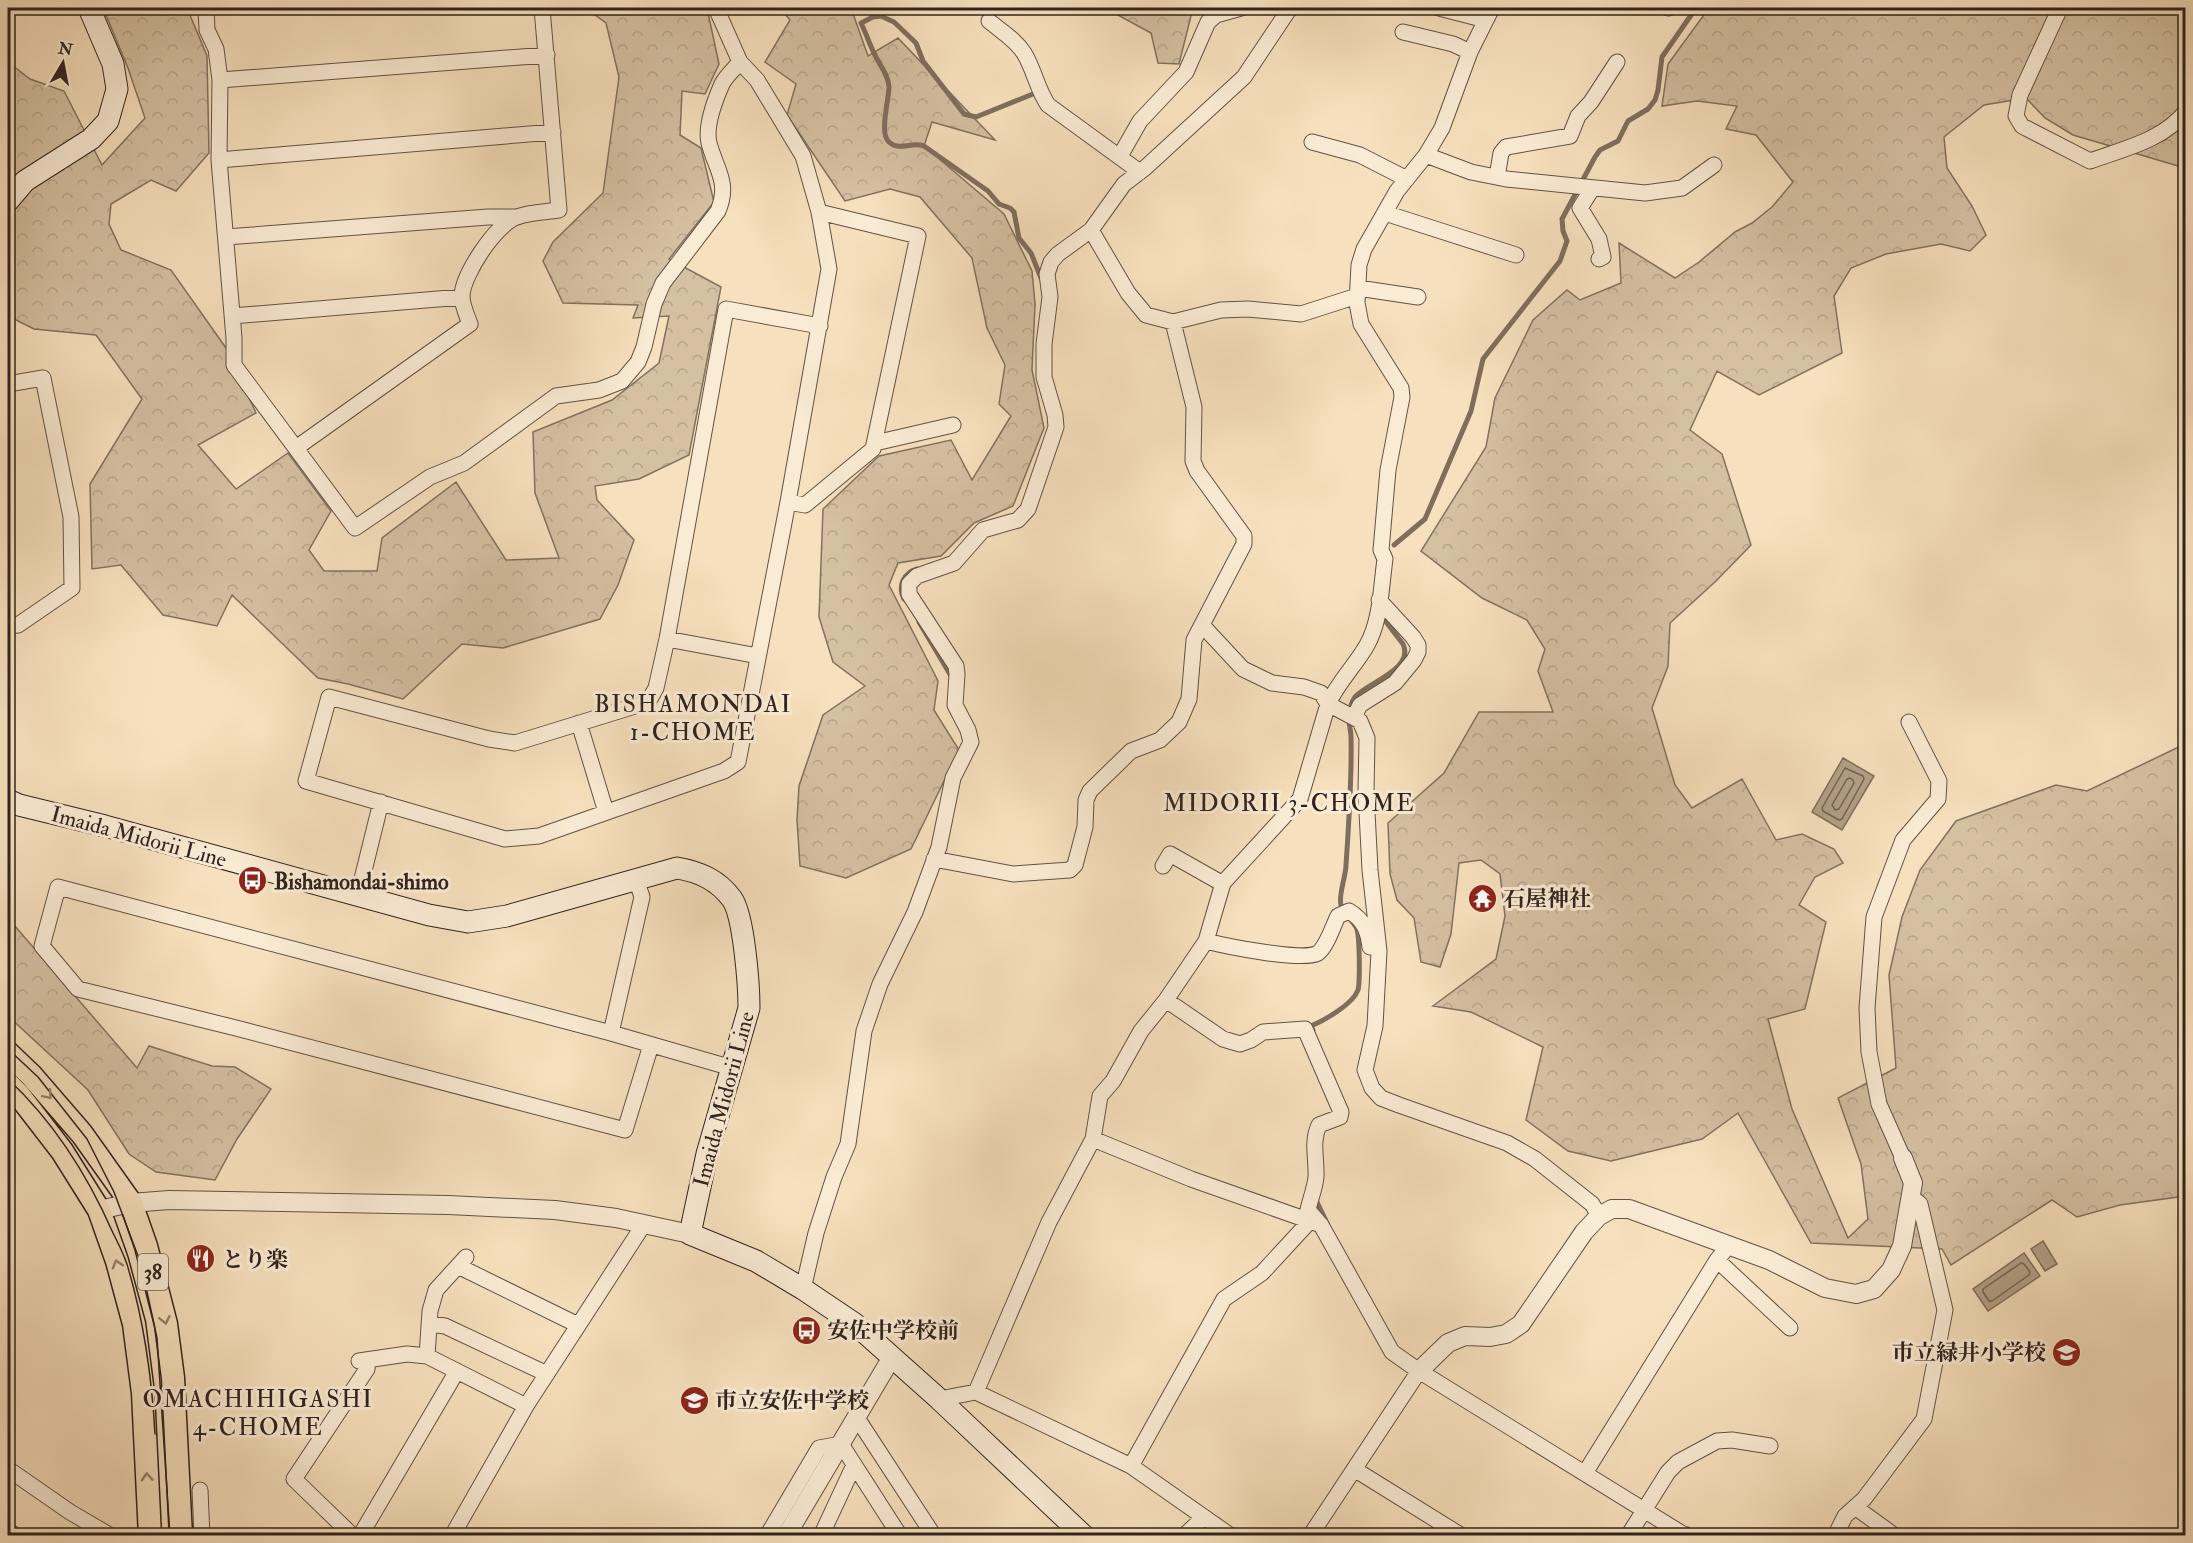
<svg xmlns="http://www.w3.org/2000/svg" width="2193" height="1543" font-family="'IM FELL Double Pica','Noto Serif JP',serif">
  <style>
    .forest { fill: url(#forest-crowns); stroke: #827260; stroke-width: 1.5 }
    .water { fill: #b3a087; stroke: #7f6e5d; stroke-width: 1.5 }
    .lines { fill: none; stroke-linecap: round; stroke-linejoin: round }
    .shore { stroke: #726253; stroke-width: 1.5 }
    .stream { stroke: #7f6e5d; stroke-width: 5 }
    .minor-tunnel { stroke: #cfba9d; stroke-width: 15; stroke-dasharray: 15 8; stroke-linecap: butt }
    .minor-casing { stroke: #625246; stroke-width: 17 }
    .tertiary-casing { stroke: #625246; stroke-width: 20 }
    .secondary-casing { stroke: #30231f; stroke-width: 23 }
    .primary-casing { stroke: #30231f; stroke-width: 25 }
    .minor { stroke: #faebd4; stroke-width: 15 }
    .tertiary { stroke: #faebd4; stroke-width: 18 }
    .secondary { stroke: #faebd4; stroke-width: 21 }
    .primary { stroke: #f7e0bd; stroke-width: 22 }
    .tram { stroke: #30231f; stroke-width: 1.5 }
    .oneway { stroke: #94826e }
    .labels { text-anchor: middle; stroke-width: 6; stroke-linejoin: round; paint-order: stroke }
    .shield { fill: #faebd4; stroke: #6d5f55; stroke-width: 1.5 }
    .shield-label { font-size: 21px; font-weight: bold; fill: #30231f }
    .street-label { font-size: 22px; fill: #30231f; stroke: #faebd4 }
    .poi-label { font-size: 22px; font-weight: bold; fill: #30231f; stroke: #faebd4; text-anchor: start }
    .neighbourhood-label { font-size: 24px; letter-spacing: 1.5px; fill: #30231f; stroke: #faebd4 }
  </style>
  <defs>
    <pattern id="forest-crowns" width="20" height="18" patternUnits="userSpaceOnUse" patternTransform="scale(1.5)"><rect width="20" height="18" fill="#d5c0a2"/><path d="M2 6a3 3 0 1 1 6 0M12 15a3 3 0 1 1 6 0" fill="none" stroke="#b7a58b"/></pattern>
  </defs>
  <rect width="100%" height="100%" fill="#f7e0bd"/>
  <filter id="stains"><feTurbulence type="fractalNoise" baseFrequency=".00333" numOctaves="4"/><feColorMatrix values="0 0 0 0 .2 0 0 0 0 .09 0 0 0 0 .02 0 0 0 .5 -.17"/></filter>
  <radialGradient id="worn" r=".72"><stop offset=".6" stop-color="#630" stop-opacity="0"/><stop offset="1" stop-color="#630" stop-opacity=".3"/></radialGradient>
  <path class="forest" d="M103,8H187L207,56L209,153L176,191L151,180L111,204L109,224L121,250L171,270L226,348L256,413L198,445L236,489L288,453L331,511L309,550L324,571H377L382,538L456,482L506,560L559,558L535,493L533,432L612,400L659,363L669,316L633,318L638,305L563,303L543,261L553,242L603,193L619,77L606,23L588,10L587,8H707L719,64L705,94L682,91L680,135L701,148L714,202L669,259L721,287L689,455L639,479L595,486L597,500L634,540L618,585L600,619L503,648L462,644L403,699L348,684L318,678L232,595L217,626L163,615L121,565L92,569L90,484L142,399L96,335L34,329L8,316V62L30,79L64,91L102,165L145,118L128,68Z
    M780,8H851L868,56L898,38L995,140L932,122L924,146L1004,214L1032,271L1035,304L1032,370L1044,428L1013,506L974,523L941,556L898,563L889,585L938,681L934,710L959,750L911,849L846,878L800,866L797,820L799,786L823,715L865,686L833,662L819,617L823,509L879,456L951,440L972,480L1011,416L999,404L1005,365L987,328L972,258L920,197L890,189L845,201L787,115L796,84L765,62L790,20Z
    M1105,8H1193L1179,64L1158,63L1151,33Z
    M1709,8H2185V168L2073,135L2045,118L2026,98L1984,105L1944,137L1947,168L1972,206L1986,235L1970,251L1941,244L1886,254L1851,268L1834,296L1842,353L1759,395L1717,371L1690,430L1722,454L1751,545L1716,581L1670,623L1668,666L1652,708L1675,785L1692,808L1742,779L1776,840L1802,834L1834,849L1843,863L1815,877L1799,905L1826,922L1805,1009L1768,1019L1792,1109L1848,1238L1868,1219L1861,1164L1838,1098L1896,1068L1889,975L1902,917L1920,870L1956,821L2056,785L2087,791L2185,744V1196L2120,1205L2077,1217L2052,1200L1951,1265L1942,1249L1811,1243L1738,1113L1702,1139L1611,1161L1568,1151L1526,1120L1543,1047L1471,1012L1433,1006L1496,959L1505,916L1500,874L1481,860L1459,863L1451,934L1440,967L1421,962L1414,918L1397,900L1390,874L1388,823L1444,773L1479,712H1553L1538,671L1545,649L1527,620L1482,598L1421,551L1486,447L1495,398L1533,320L1567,290L1580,300L1621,283L1619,243L1675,278L1699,262L1735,232L1752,223L1772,207L1793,182L1756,135L1726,129L1737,106L1697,101L1662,106L1668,64Z
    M8,918L137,1068L149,1046L212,1066L235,1067L271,1089L237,1139L215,1180L156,1172L129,1154L88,1090L8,1016Z"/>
  <path class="water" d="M1843,758L1874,776L1842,830L1812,812Z
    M2043,1241L2057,1264L2045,1271L2031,1249Z
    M2024,1253L2040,1276L1988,1311L1973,1289Z"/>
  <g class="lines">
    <path class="shore" d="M1845,768L1863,776L1864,779L1842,819L1839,820L1823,811L1822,808Z
      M1850,778L1853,780L1854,783L1839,809L1835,810L1832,805L1847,779Z
      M2021,1263L2024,1264L2030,1272L2029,1275L1992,1301H1989L1983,1292V1289Z"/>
    <path class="stream" d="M1033,94L976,117L964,114L923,61L916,43L894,22L881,16L873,17L861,23C866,33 869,43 874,53C879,65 888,73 889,87C889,99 879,134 889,142C900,152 912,141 924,146L988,191L999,204L1010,208L1014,212L1019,238L1031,253L1041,278
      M1394,545L1425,519L1471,411L1483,359L1560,261L1567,241L1563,231L1562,219L1595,157L1600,150L1618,141L1628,121L1648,109L1655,100L1658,90L1662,57L1696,8
      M904,599C897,586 904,573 917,569
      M919,622L951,676
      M1313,1030L1311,1026C1325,1020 1353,1004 1358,990C1360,983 1360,933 1356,927C1351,919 1343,914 1341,905C1338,896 1346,876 1346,865C1349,822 1352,779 1351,737C1351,731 1349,725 1349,719C1349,711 1350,704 1355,697C1367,683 1415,669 1403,644L1383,618
      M1316,1200L1327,1223
      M1688,1529L1697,1536"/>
    <path class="minor-tunnel" d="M162,1536L202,1533"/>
    <defs>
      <path id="minor" d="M206,8L207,30L216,49L220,80L219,160L234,338V365L355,528L430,477L464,463L556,396L599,390L622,381L638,362L644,347L654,304L663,283L718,211C730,182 716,170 709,143C705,126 715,100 722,84C726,76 735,68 740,62
        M716,8L740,62L757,80L803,156L819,212L829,269L788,502L738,762L724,771L539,836L505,839L306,781L329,697L489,739L515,743L648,702L656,688L667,639L726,309L820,326
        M1439,8L1478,18L1485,22
        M1668,8H1669
        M2060,8L2020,95L2016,116L2022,126L2090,161C2123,149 2164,140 2186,111
        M989,21C1001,31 1016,40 1024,53C1034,69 1037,89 1048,105L1140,172
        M1403,32L1453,44L1470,52
        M220,80L547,55
        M1312,142L1360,155L1407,179
        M1426,155L1471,172L1506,179L1645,193L1682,188L1714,165
        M1120,156L1140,121L1186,72L1208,22L1216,15L1241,8
        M219,160L553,132
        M1497,177L1501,153L1506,147L1570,136L1578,116L1591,102L1617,62
        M1592,189L1580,208L1599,239L1603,257L1599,259
        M1385,213L1516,255
        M1091,230L1128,293L1146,315L1173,322L1221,310L1248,309L1301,314L1357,296
        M226,237L488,217H515
        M1358,288L1418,297
        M232,316L462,297
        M8,384L43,378L71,517L72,588L18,625L8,626
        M875,443L953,425
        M296,448L470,324C467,316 462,305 462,296C463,274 496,224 517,217C530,212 546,212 559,210L542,8
        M788,502L805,505L873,449L918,236L819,212
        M1203,626L1243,669L1272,683L1304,687L1321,693L1328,704L1360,721L1367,738L1366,793L1370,870L1379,951L1375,1026L1365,1070L1372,1088L1381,1098L1399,1105L1507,1143L1535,1159L1592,1204L1599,1216
        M667,639L758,656
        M1354,717L1360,705L1395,683L1414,660L1418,652V645L1413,637L1379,600
        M579,723L606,812
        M934,859L1013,874L1070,870L1075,865L1085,827L1086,800L1090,791L1131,751L1160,740L1179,722L1189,699L1194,640L1244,544V536L1197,471L1193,461L1194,407L1173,322
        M1163,866L1170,854L1223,884
        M358,895L381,802
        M1206,941C1225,946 1304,962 1318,953C1327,946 1333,926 1338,916L1349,911C1364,920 1368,931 1370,947
        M1166,1000L1223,1039L1240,1044L1251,1040L1263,1032L1305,1029L1341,1112L1340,1117L1319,1125C1311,1142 1317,1160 1316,1177C1315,1188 1310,1200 1308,1210L1321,1225L1392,1352L1419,1371L1686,1536
        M611,1033L642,897L636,879
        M651,1045L625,1130L236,1028L78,989L42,946L58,887L611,1033L732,1068
        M1093,1139L1191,1179L1310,1221
        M1903,1158L1879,1104L1869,1052L1867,1008L1874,917L1903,840L1938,799L1939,781L1909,722
        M1717,1260L1790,1328
        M458,1266L578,1325
        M803,1289L816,1233L834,1177L848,1144L864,1031L880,984L915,912L939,847L953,778L971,742L968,730L955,705L957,674L956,666L909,594V584L917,576L954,563L983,530L1018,520L1028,509L1056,427L1055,415L1044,377V344L1050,297L1047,274L1051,262L1058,254L1091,230L1124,184L1145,168L1244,77L1290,8
        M429,1324L445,1326L547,1374
        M427,1356L430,1311L436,1290L466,1257
        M359,1361L407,1354L427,1356L526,1406
        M976,1392L1049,1222L1093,1139L1100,1096L1113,1081L1141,1031L1166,1000L1206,941L1223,883L1300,799L1328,704C1338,682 1355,666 1367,645C1381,620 1381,587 1385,559L1381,550L1388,470L1402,397L1401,388L1361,324L1357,303L1359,265L1364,249L1397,191L1426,155L1442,128L1470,52L1492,8
        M939,1399L976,1392L1131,1466L1231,1536
        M857,1418L934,1536
        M1131,1466L1224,1299L1262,1273L1310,1221L1321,1225
        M8,1469L70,1512L111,1536
        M1354,1469L1462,1536
        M1585,1473L1717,1260L1729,1245
        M200,1490L202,1536
        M1855,1507L1895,1536
        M353,1536L294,1479L367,1369L368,1360
        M360,1536L457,1371
        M452,1536L526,1406L644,1224
        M767,1536L819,1448L841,1444L900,1536
        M821,1536L854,1465
        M1184,1536L1204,1517
        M1310,1536L1419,1371
        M1628,1536L1668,1472L1678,1462L1717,1441L1732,1440L1770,1446
        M1835,1536L1845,1516L1864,1499L1924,1419L1945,1310L1920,1204L1911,1197"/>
      <path id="tertiary" d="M99,1210L131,1203L169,1200L448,1205L555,1210L616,1218L690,1234
        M1419,1371L1448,1343L1465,1336L1490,1337L1506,1334L1521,1324L1584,1232L1599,1216L1612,1209H1629L1769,1260L1825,1288L1856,1294L1874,1289L1891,1270L1902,1246L1913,1183L1903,1158
        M8,1532L13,1536
        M786,1536L892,1357"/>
      <path id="secondary" d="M8,201L25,181L91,139L108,121L117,89L113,64L89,8
        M8,800L19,805L105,826L429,915L468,922L507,916L677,868C700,872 718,880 732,899C744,916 749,986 749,1008L707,1154L690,1234L756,1261L803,1289L855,1324L939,1399L1084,1536"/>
      <path id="primary" d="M8,1053L31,1075L82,1134L131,1203L146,1246L166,1324L173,1378L181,1536
        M8,1084L18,1094L62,1151L99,1210L117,1261L134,1324L143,1393L150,1536"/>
    </defs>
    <use href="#minor" class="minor-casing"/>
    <use href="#tertiary" class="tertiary-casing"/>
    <use href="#secondary" class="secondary-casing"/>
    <use href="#primary" class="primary-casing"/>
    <use href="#minor" class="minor"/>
    <use href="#tertiary" class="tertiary"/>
    <use href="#secondary" class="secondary"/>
    <use href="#primary" class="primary"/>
    <path class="tram" d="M8,1049L38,1077L87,1139L114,1192L141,1264L157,1338L170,1536
      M8,1079C54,1122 88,1176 113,1233C119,1245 126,1258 129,1271C144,1323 152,1379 155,1434"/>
  </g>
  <defs><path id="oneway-chevron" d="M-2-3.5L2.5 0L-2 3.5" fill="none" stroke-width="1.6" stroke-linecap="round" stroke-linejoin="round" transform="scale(1.5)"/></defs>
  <g class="oneway">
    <use href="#oneway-chevron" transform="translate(48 1095) rotate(49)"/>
    <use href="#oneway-chevron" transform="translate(117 1264) rotate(-107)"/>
    <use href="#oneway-chevron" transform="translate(165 1320) rotate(78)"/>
    <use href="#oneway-chevron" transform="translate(147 1477) rotate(-93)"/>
  </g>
  <defs>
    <symbol id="bus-disc" viewBox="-11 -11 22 22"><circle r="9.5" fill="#8f2418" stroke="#faebd4"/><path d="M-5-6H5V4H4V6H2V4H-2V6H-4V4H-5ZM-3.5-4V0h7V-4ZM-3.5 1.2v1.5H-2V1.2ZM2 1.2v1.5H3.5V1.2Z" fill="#fff"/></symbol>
    <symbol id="temple-disc" viewBox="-11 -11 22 22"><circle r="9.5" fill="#8f2418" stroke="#faebd4"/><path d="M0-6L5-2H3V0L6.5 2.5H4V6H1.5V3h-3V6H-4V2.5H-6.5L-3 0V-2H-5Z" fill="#fff"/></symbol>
    <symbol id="restaurant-disc" viewBox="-11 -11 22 22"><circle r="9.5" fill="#8f2418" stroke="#faebd4"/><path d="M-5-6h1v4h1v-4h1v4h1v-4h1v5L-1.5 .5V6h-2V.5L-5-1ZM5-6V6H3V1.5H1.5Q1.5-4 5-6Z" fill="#fff"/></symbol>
    <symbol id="school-disc" viewBox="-11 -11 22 22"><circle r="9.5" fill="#8f2418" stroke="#faebd4"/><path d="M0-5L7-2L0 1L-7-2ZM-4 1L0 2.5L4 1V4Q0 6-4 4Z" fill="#fff"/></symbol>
  </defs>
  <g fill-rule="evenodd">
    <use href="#bus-disc" x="236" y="864" width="33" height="33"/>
    <use href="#temple-disc" x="1466" y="882" width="33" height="33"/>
    <use href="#restaurant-disc" x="184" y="1242" width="33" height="33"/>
    <use href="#bus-disc" x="790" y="1314" width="33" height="33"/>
    <use href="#school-disc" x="2050" y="1336" width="33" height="33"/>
    <use href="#school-disc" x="678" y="1384" width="33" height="33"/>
  </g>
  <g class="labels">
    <rect class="shield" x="138" y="1254" width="30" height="36" rx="4.5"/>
    <g class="shield-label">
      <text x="153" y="1279">38</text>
    </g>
    <g class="street-label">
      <text transform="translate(139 836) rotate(15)" y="8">Imaida Midorii Line</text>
      <text transform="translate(723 1099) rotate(-75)" y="8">Imaida Midorii Line</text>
    </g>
    <g class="poi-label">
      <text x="274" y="889">Bishamondai-shimo</text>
      <text x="1503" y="906">石屋神社</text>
      <text x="222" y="1267">とり楽</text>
      <text x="827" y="1338">安佐中学校前</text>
      <text x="2046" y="1360" text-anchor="end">市立緑井小学校</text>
      <text x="715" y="1408">市立安佐中学校</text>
    </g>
    <g class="neighbourhood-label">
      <text x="693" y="712">BISHAMONDAI<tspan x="693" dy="28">1-CHOME</tspan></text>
      <text x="1289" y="811">MIDORII 3-CHOME</text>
      <text x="258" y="1407">OMACHIHIGASHI<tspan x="258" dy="28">4-CHOME</tspan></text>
    </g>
  </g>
  <rect width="2193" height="1543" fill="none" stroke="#f7e0bd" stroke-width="30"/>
  <rect x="9" y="9" width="2175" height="1525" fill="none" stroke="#30231f" stroke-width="3"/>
  <rect x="15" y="15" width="2163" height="1513" fill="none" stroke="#30231f" stroke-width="1.5"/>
  <g transform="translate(63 63) rotate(10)" stroke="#faebd4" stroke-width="4.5" paint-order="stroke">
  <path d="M0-4.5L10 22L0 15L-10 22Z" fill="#30231f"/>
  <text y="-9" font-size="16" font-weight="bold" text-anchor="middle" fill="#30231f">N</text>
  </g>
  <rect width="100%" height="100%" filter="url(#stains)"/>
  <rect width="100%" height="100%" fill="url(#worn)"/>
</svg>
